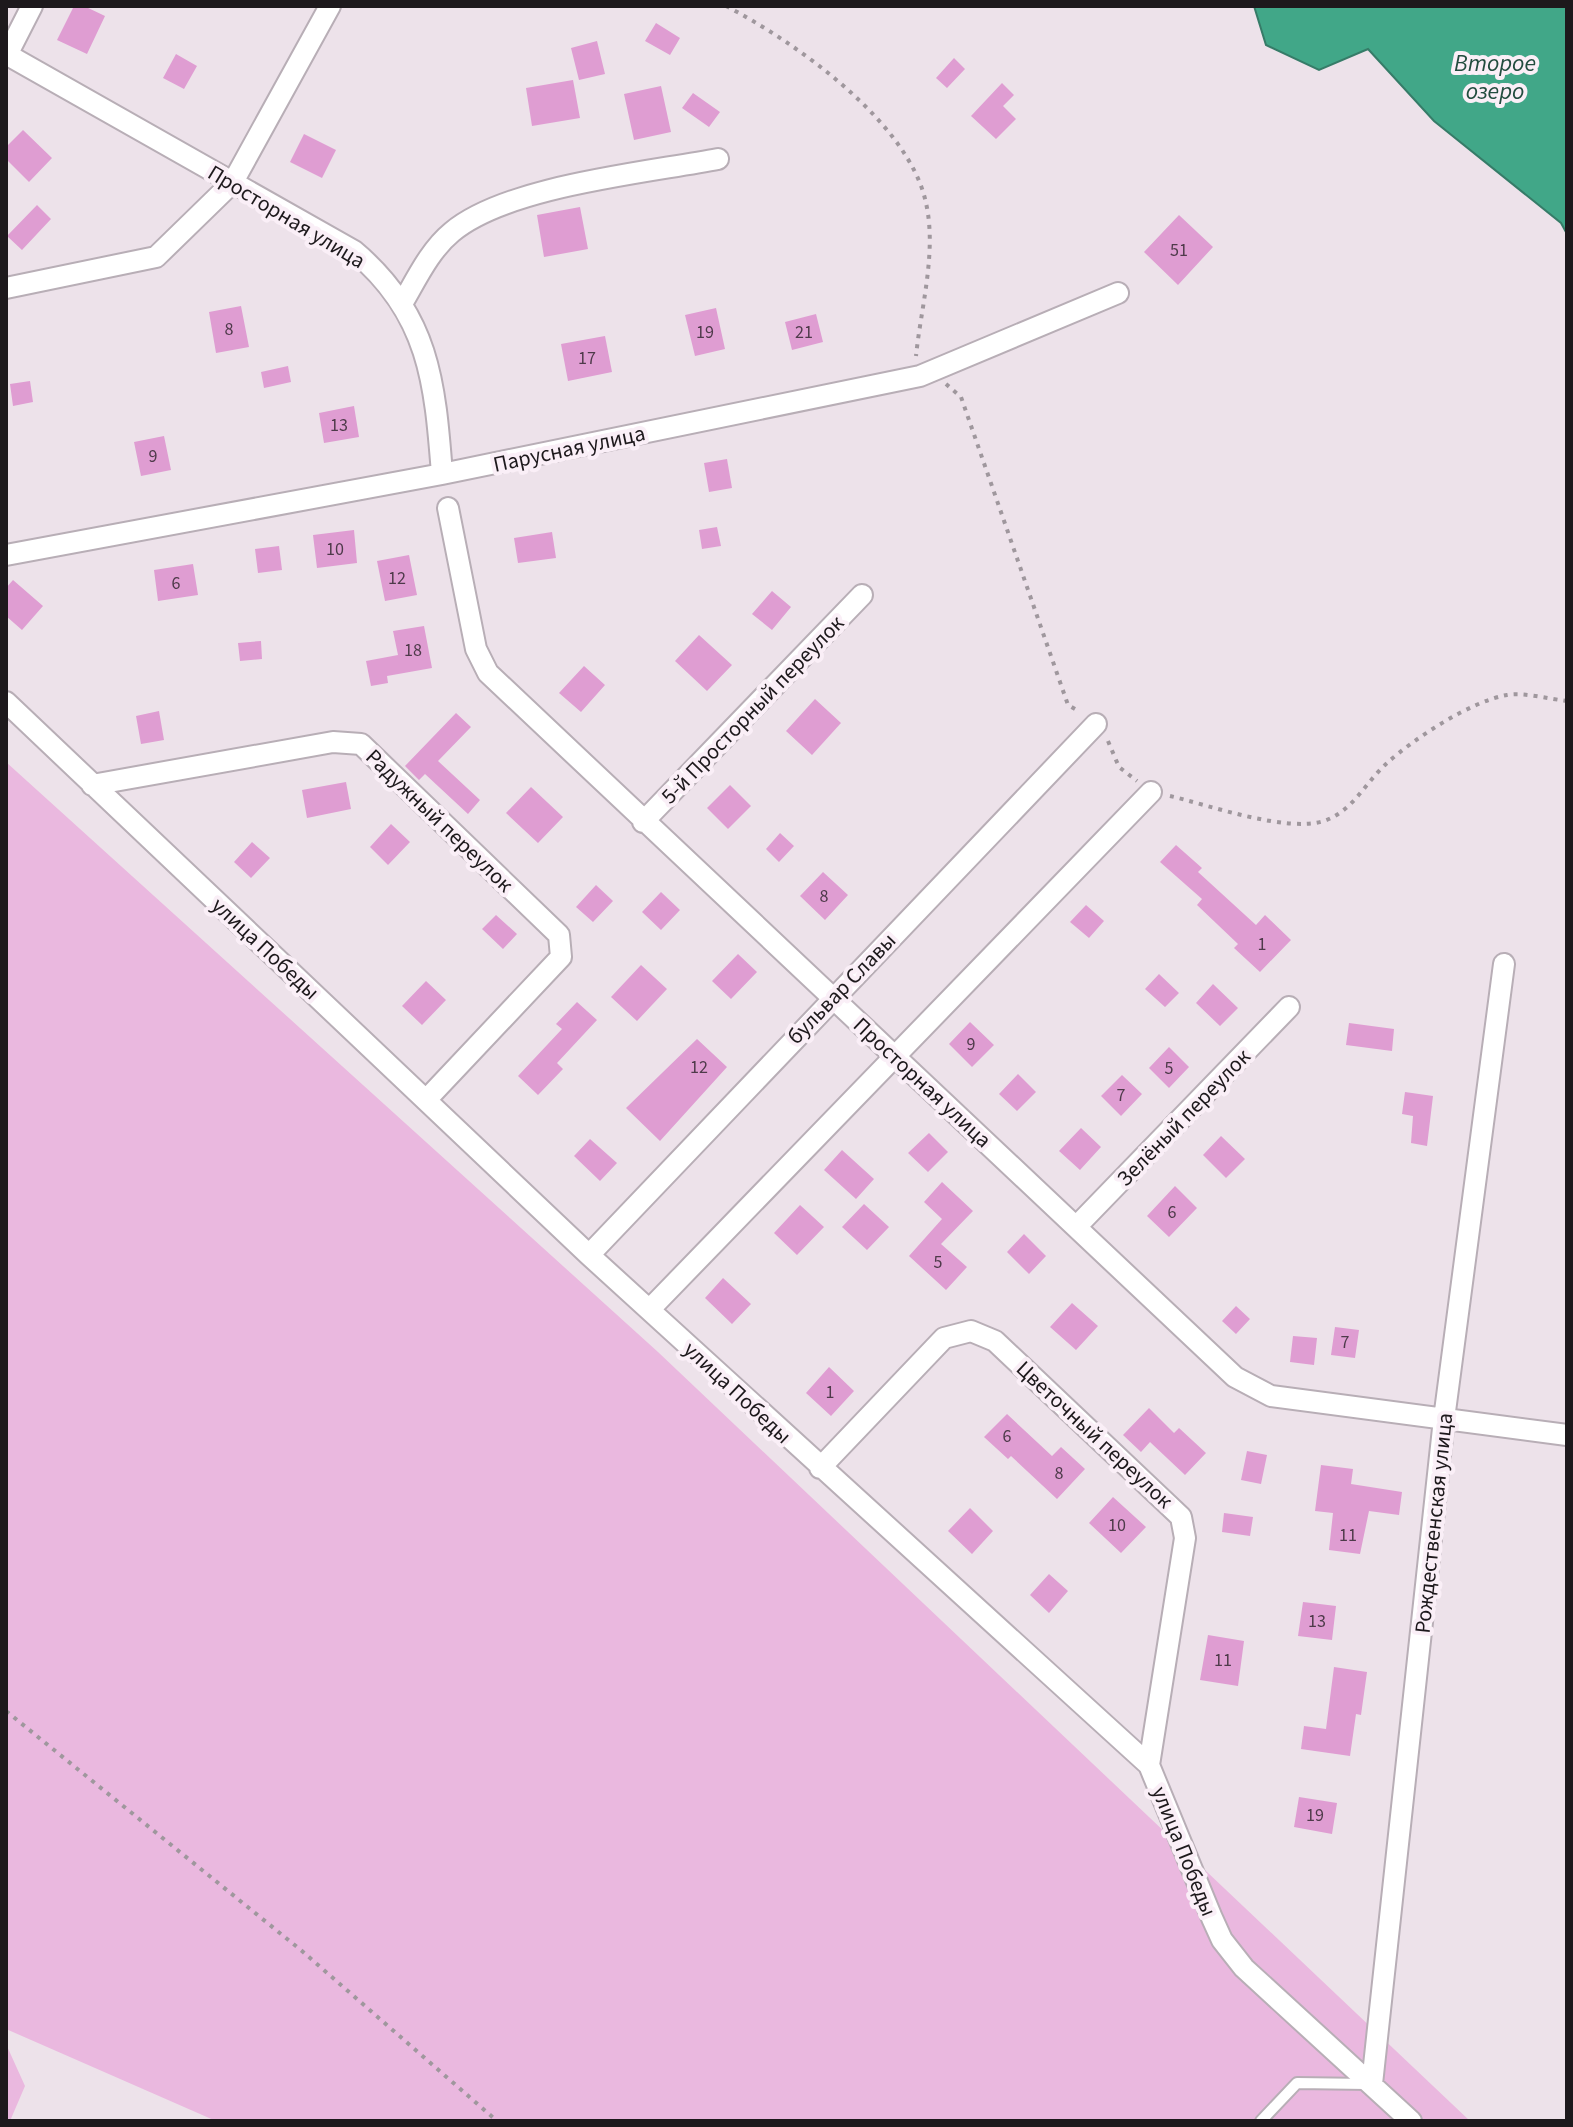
<svg xmlns="http://www.w3.org/2000/svg" width="1573" height="2127" font-family="'Source Sans 3',sans-serif">
  <style>
    .green { fill: #eab8df }
    .water { fill: #41a788; stroke: #367c68; stroke-width: 2 }
    .building { fill: #df9dd2 }
    .lines { fill: none; stroke-linecap: round; stroke-linejoin: round }
    .lane-casing { stroke: #b8aeb6; stroke-width: 14 }
    .street-casing { stroke: #b8aeb6; stroke-width: 24 }
    .path { stroke: #9f979d; stroke-width: 4; stroke-dasharray: 4 6; stroke-linecap: butt }
    .lane { stroke: #fff; stroke-width: 10 }
    .street { stroke: #fff; stroke-width: 20 }
    .labels { text-anchor: middle; stroke-width: 8; stroke-linejoin: round; paint-order: stroke }
    .number-label { font-size: 18px; fill: #4e3a4a }
    .street-label { font-size: 22px; fill: #1d191c; stroke: #faeff7 }
    .water-label { font-size: 24px; font-style: italic; fill: #224d3f; stroke: #faeff7 }
  </style>
  <rect width="100%" height="100%" fill="#ede2ea"/>
  <path class="green" d="M6,762L658,1352L1470,2121H216L6,2029Z
    M6,2044L25,2086L10,2121H6Z"/>
  <path class="water" d="M1254,6H1567V234L1561,223L1434,121L1368,49L1319,70L1266,45Z"/>
  <path class="building" d="M74,6H84L105,16L87,54L57,40Z
    M656,23L680,38L670,55L645,41Z
    M597,41L605,74L579,80L571,48Z
    M176,54L197,66L184,89L163,78Z
    M954,58L965,69L947,88L936,78Z
    M573,80L580,118L532,126L526,88Z
    M1002,83L1014,95L1003,106L1016,119L996,139L971,116Z
    M661,86L671,132L634,140L624,94Z
    M693,93L720,112L709,127L682,108Z
    M23,130L52,158L29,182L6,159V147Z
    M304,134L336,150L322,178L290,162Z
    M37,205L51,219L22,250L7,236Z
    M580,207L588,249L544,257L537,215Z
    M1179,215L1213,247L1178,285L1144,252Z
    M241,306L249,347L216,353L209,312Z
    M716,308L725,349L695,356L685,315Z
    M816,314L823,342L792,350L785,322Z
    M605,336L612,372L568,381L561,344Z
    M288,366L291,382L264,388L261,372Z
    M30,381L33,402L13,406L10,384Z
    M354,406L359,437L324,443L319,413Z
    M164,436L171,470L141,476L134,442Z
    M727,459L732,488L709,492L704,463Z
    M717,527L721,546L702,549L699,530Z
    M354,530L357,563L317,568L313,535Z
    M552,532L556,558L518,563L514,538Z
    M279,546L282,570L258,573L255,549Z
    M409,555L417,595L385,601L377,561Z
    M193,564L198,595L158,601L154,570Z
    M13,580L43,606L22,630L6,616V588Z
    M772,591L791,607L772,630L752,614Z
    M424,626L432,668L387,676L388,683L371,686L366,661L398,655L393,631Z
    M699,635L732,665L707,691L675,661Z
    M261,641L262,659L240,661L238,643Z
    M584,666L605,685L581,712L559,693Z
    M815,699L841,723L812,755L786,731Z
    M159,711L164,740L141,744L136,716Z
    M456,713L471,727L438,761L480,800L468,814L425,774L419,780L405,766Z
    M346,782L351,809L307,818L302,790Z
    M730,785L751,806L728,829L707,808Z
    M531,787L563,817L538,843L506,813Z
    M391,824L410,842L388,865L370,847Z
    M780,833L794,846L779,862L766,849Z
    M252,842L270,858L251,878L234,862Z
    M1176,845L1202,868L1198,872L1256,925L1265,915L1291,940L1260,972L1234,948L1238,944L1197,905L1202,899L1160,862Z
    M823,872L848,895L825,920L800,896Z
    M596,885L613,901L593,922L576,907Z
    M661,892L680,910L661,930L642,912Z
    M1086,905L1104,921L1089,938L1070,922Z
    M496,915L517,934L503,949L482,929Z
    M738,954L757,972L731,999L712,981Z
    M641,965L667,989L637,1021L611,997Z
    M1159,974L1179,993L1165,1007L1145,989Z
    M426,981L446,1000L422,1025L402,1006Z
    M1213,984L1238,1008L1220,1026L1196,1003Z
    M577,1002L597,1020L557,1063L563,1069L538,1095L518,1076L562,1029L556,1024Z
    M970,1022L994,1045L972,1067L949,1044Z
    M1349,1023L1394,1029L1392,1051L1346,1045Z
    M697,1039L727,1067L660,1141L626,1108Z
    M1169,1047L1189,1067L1169,1088L1149,1068Z
    M1018,1074L1036,1092L1017,1111L999,1094Z
    M1122,1075L1142,1094L1121,1116L1101,1096Z
    M1405,1092L1433,1096L1427,1146L1411,1143L1413,1116L1402,1114Z
    M1081,1128L1101,1147L1080,1170L1059,1151Z
    M929,1133L948,1152L928,1172L908,1153Z
    M1221,1136L1245,1159L1226,1178L1203,1155Z
    M590,1139L617,1163L600,1181L574,1156Z
    M842,1150L874,1179L856,1199L824,1170Z
    M942,1182L973,1211L941,1244L967,1267L946,1290L909,1256L942,1219L924,1202Z
    M1175,1186L1197,1208L1169,1237L1147,1216Z
    M864,1204L889,1227L867,1250L842,1227Z
    M800,1205L824,1227L797,1255L774,1233Z
    M1024,1234L1046,1256L1029,1274L1007,1252Z
    M723,1278L751,1304L732,1324L705,1298Z
    M1072,1303L1098,1326L1076,1350L1050,1327Z
    M1236,1306L1250,1319L1236,1334L1222,1321Z
    M1335,1327L1359,1330L1355,1358L1331,1355Z
    M1293,1336L1317,1338L1314,1365L1290,1362Z
    M829,1367L854,1391L831,1416L806,1393Z
    M1149,1408L1174,1433L1179,1428L1206,1453L1185,1475L1150,1442L1141,1452L1123,1435Z
    M1007,1414L1052,1456L1061,1447L1085,1469L1057,1499L1011,1456L1008,1459L984,1437Z
    M1247,1451L1267,1455L1261,1484L1241,1480Z
    M1321,1465L1353,1469L1351,1484L1402,1492L1399,1515L1369,1511L1360,1554L1329,1550L1333,1513L1315,1511Z
    M1113,1497L1146,1527L1121,1553L1089,1523Z
    M970,1508L993,1531L972,1554L948,1531Z
    M1224,1513L1253,1517L1250,1536L1222,1532Z
    M1049,1574L1068,1591L1049,1613L1030,1595Z
    M1303,1602L1336,1606L1332,1640L1298,1636Z
    M1208,1635L1244,1641L1238,1686L1200,1680Z
    M1334,1667L1367,1672L1361,1715L1356,1714L1350,1756L1301,1749L1304,1726L1326,1729Z
    M1299,1797L1337,1803L1332,1834L1294,1827Z"/>
  <g class="lines">
    <defs>
      <path id="lane" d="M1261,2121L1297,2083L1367,2084"/>
      <path id="street" d="M6,54L354,251C429,314 435,382 442,474
        M7,55L32,6
        M6,288L156,257L233,182L330,6
        M403,302C417,278 430,250 452,232C507,186 645,173 718,159
        M448,508L476,649L488,673L1235,1377L1271,1396L1567,1435
        M6,555L442,474L920,376L1118,293
        M6,702L589,1255L1149,1765L1212,1918L1222,1940L1244,1968L1411,2121
        M92,785L333,742L361,744L559,935L561,957L427,1099
        M643,822L862,595
        M1076,1227L1289,1007
        M589,1255L1096,724
        M650,1309L1151,792
        M820,1468L944,1338L971,1331L995,1341L1181,1517L1185,1538L1149,1765
        M1372,2084L1444,1419L1504,964"/>
    </defs>
    <use href="#lane" class="lane-casing"/>
    <use href="#street" class="street-casing"/>
    <path class="path" d="M726,6C795,42 909,122 926,203C937,252 921,307 916,356
      M946,384L961,397L1068,705L1080,712
      M1108,741L1119,767L1137,781
      M1170,796C1209,805 1286,833 1324,821C1353,811 1365,783 1386,764C1413,739 1471,701 1507,695C1524,692 1549,699 1567,701
      M6,1711L302,1951L497,2121"/>
    <use href="#lane" class="lane"/>
    <use href="#street" class="street"/>
  </g>
  <g class="labels">
    <g class="number-label">
      <text x="1179" y="256">51</text>
      <text x="229" y="335">8</text>
      <text x="705" y="338">19</text>
      <text x="804" y="338">21</text>
      <text x="587" y="364">17</text>
      <text x="339" y="431">13</text>
      <text x="153" y="462">9</text>
      <text x="335" y="555">10</text>
      <text x="397" y="584">12</text>
      <text x="176" y="589">6</text>
      <text x="413" y="656">18</text>
      <text x="824" y="902">8</text>
      <text x="1262" y="950">1</text>
      <text x="971" y="1050">9</text>
      <text x="699" y="1073">12</text>
      <text x="1169" y="1074">5</text>
      <text x="1121" y="1101">7</text>
      <text x="1172" y="1218">6</text>
      <text x="938" y="1268">5</text>
      <text x="1345" y="1348">7</text>
      <text x="830" y="1398">1</text>
      <text x="1007" y="1442">6</text>
      <text x="1059" y="1479">8</text>
      <text x="1117" y="1531">10</text>
      <text x="1348" y="1541">11</text>
      <text x="1317" y="1627">13</text>
      <text x="1223" y="1666">11</text>
      <text x="1315" y="1821">19</text>
    </g>
    <g class="street-label">
      <text transform="translate(287 216) rotate(31)" y="8">Просторная улица</text>
      <text transform="translate(569 448) rotate(-12)" y="8">Парусная улица</text>
      <text transform="translate(752 709) rotate(-46)" y="8">5-й Просторный переулок</text>
      <text transform="translate(440 820) rotate(44)" y="8">Радужный переулок</text>
      <text transform="translate(266 948) rotate(43)" y="8">улица Победы</text>
      <text transform="translate(841 988) rotate(-46)" y="8">бульвар Славы</text>
      <text transform="translate(923 1082) rotate(43)" y="8">Просторная улица</text>
      <text transform="translate(1183 1117) rotate(-46)" y="8">Зелёный переулок</text>
      <text transform="translate(738 1392) rotate(43)" y="8">улица Победы</text>
      <text transform="translate(1095 1434) rotate(43)" y="8">Цветочный переулок</text>
      <text transform="translate(1433 1523) rotate(-84)" y="8">Рождественская улица</text>
      <text transform="translate(1185 1851) rotate(68)" y="8">улица Победы</text>
    </g>
    <g class="water-label">
      <text x="1495" y="71">Второе<tspan x="1495" dy="28">озеро</tspan></text>
    </g>
  </g>
  <rect width="1573" height="2127" fill="none" stroke="#1d191c" stroke-width="16"/>
</svg>
